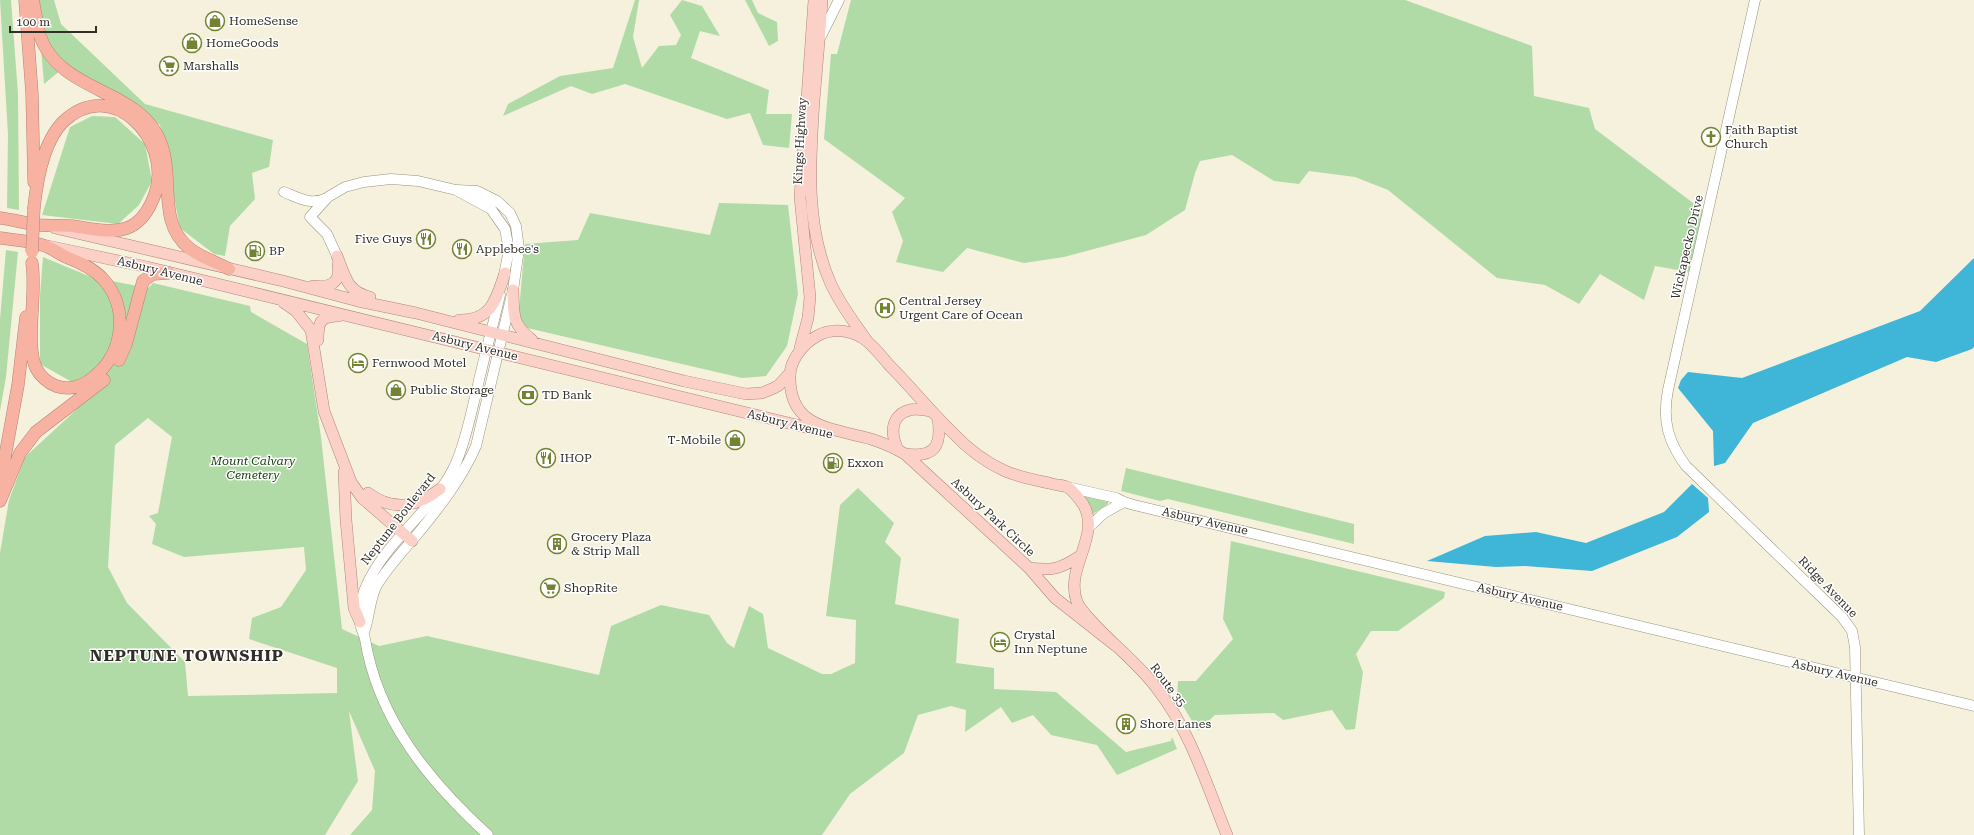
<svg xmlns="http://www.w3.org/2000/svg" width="1974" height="835" font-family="'Roboto Serif',serif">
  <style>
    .green { fill: #b0dba7; fill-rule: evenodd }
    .water { fill: #3fb5d7 }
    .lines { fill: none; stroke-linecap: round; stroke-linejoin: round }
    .secondary-casing { stroke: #97927e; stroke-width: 11 }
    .primary-casing { stroke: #b28476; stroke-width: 12 }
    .highway-casing { stroke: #b28476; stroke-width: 13 }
    .secondary { stroke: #fff; stroke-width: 10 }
    .primary { stroke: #fbd1c7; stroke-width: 11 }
    .highway { stroke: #f8b2a1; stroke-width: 12 }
    .highway-bridge-casing { stroke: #b28476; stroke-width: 13; stroke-linecap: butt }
    .highway-bridge { stroke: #f8b2a1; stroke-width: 12 }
    .labels { text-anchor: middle; stroke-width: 3; stroke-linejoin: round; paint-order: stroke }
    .poi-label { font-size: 12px; fill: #312f27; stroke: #fff; text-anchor: start }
    .street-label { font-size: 12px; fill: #312f27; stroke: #fff }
    .park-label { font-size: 12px; font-style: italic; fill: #153b0b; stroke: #fff }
    .district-label { font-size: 16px; font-weight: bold; letter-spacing: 1px; fill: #312f27; stroke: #fff }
  </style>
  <rect width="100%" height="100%" fill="#f6f1dc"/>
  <path class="green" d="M0,0H11L18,94L19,210L7,208L8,135Z
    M37,0H54L61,24L145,104L273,140L269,167L252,173L255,199L230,226L225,256L214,254L180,228L160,125L67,65L44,84Z
    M635,0H639L633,37L642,68L659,46L676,45L681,35L670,15L682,0L702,6L720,36L700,31L691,58L769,90L766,114H792L789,148L763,145L750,113L727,119L625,84L592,94L571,86L503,116L508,104L560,76L613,68Z
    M745,0H752L758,13L777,22L778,41L769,46Z
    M851,0H1405L1532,46L1534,96L1589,108L1595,129L1709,215L1695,273L1655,266L1644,300L1600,274L1579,304L1545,285L1497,278L1388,190L1355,177L1309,171L1299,184L1274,181L1232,155L1200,161L1195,173L1185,210L1146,235L1064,257L1024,263L967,248L943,272L896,262L903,241L892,212L905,198L824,139L831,54H837Z
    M92,116L115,117L145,144L152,181L139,205L118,224L42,215L70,127Z
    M719,203L788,205L798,294L787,346L766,376L742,378L523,327L518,321L525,244L578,240L590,213L710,235Z
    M6,250L18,252L6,377L0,411V319Z
    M43,257L91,277L148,288L153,283L250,306L251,312L307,344L321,437L342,629L379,646L427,636L599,675L611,626L661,605L709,615L727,643L734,648L749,606L763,614L768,648L822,674H831L855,663L856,620L826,616L840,505L858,488L894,523L885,542L901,558L895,604L959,619L956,663L994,668V689L1056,692L1126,752L1171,741L1172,737L1177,749L1117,775L1097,745L1051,735L1033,715L1012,723L1001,707L965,732L966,710L951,706L918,715L904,753L850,794L822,835H350L372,810L375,771L349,711L358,781L325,835H0V553L9,500L25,457L76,410L72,382L40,364V295ZM148,418L172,437L158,513L149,516L156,524L152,544L184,557L304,547L306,570L281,607L252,618L249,639L337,668V693L188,696L185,662L127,603L108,567L115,445Z
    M1126,468L1354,524V544L1168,499L1160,501L1121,491Z
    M1077,490L1109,500L1108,504L1093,514Z
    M1231,541L1445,592L1444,598L1398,631H1371L1356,654L1363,672L1355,729L1346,730L1332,710L1283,720L1274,713L1215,715L1198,731L1177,696L1178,681H1196L1233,639L1223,619Z"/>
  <path class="water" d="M1974,258V347L1972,349L1936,362L1907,357L1753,423L1725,463L1714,466L1713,431L1678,388L1681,380L1688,372L1742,378L1920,311Z
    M1692,484L1708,498L1709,512L1677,537L1592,571L1525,566L1496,567L1427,561L1485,536L1536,532L1586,543L1664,512Z"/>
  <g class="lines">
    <defs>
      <path id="secondary" d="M1755,0L1668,390C1662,420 1668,442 1686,466L1842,617L1852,631L1855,647L1859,835
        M821,36L839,0
        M456,190L491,209L505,229L509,250L503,280
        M284,192C299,198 311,206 327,198
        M337,256L327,234L310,217L328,197L345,187L364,182L391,179L418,181L456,190L477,191L497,201L510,213L516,226L519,249L513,290L476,446C461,480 439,508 415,537C401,553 388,567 377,585C369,600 370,617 364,632
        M1067,487L1116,498L1124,502L1134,505L1974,706
        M1089,527L1104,513L1124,502
        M488,835C430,782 378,720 365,639C364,633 360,628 360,622C358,609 363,591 369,580C391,536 436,508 456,463C466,440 471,413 477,389C484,357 493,326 500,295"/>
      <path id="primary" d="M822,0C820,33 817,66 814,100C810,161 805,224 830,282C839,303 854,322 867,341
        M55,228L283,281L358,301L416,313L684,381L746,394L762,393L774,388L779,385L789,374
        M48,246L147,267L821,431
        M337,256C345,276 347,292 370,297
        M313,286C330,288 341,283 338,265
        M513,290C514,315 511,323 532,340
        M283,302L296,311L311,330L324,411L351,482L362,498L412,541
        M459,320C492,321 496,299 505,273
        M318,340C318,322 320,316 339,316
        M800,348L808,318L810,297L800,197L814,0
        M898,450C885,421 900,404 930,411
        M905,454C934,458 942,447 938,419
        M344,472L346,520L354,608L360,622
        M368,493C393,512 417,507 440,489
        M1029,568C1053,571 1060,569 1080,556
        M1116,646L1055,598L1029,568L905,454C895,448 883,443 871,439C833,428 789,429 790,376C790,360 803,344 817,336C833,327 854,330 868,342C876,349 883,358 890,366C912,388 931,412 953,433C968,449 985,462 1005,471C1019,477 1034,480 1049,483C1054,485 1063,485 1067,487C1073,490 1079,499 1083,504C1102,536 1064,568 1077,602C1081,611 1090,619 1097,627C1117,648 1141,666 1158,690C1191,732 1207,786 1227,835"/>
      <path id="highway" d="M25,0L32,93L34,182
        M33,0C35,12 37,24 40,36C52,71 87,83 117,99C131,107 143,114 152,127C181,165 152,218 189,248C200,257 216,262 229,269
        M0,218C13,220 26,223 39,225C50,226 61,225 72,226C89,228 110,234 127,228C141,223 150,208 155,194C173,140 112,75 63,122C43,142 37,180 34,207
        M0,238C14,240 29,241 42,245C50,247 58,253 66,257C79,262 93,268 103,279C129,307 124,352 95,376C84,386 71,391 56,386C48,383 40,376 36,368C25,344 37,293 32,263
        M119,360L126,344L143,281L153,274L169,273
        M0,484L18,385L26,317
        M0,501L20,453L36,432L104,380"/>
    </defs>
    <use href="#secondary" class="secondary-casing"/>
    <use href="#primary" class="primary-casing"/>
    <use href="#highway" class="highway-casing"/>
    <use href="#secondary" class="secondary"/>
    <use href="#primary" class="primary"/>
    <use href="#highway" class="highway"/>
    <defs>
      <path id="highway-bridge" d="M32,252L34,207"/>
    </defs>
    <use href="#highway-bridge" class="highway-bridge-casing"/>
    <use href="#highway-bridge" class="highway-bridge"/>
  </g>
  <defs>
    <symbol id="shop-ring" viewBox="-11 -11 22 22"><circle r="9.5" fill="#fff" stroke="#738332" stroke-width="1.5"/><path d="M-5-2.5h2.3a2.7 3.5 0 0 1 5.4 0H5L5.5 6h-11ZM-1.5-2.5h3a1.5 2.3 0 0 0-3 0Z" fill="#738332"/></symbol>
    <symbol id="supermarket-ring" viewBox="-11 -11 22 22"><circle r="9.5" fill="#fff" stroke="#738332" stroke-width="1.5"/><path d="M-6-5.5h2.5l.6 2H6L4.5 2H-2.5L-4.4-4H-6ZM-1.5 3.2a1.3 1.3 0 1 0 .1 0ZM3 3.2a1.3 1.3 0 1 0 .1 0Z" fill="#738332"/></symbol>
    <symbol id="church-ring" viewBox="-11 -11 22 22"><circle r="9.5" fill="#fff" stroke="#738332" stroke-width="1.5"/><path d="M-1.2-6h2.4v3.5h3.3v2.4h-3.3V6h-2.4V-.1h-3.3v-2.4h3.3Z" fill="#738332"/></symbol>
    <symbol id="restaurant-ring" viewBox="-11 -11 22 22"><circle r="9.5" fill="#fff" stroke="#738332" stroke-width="1.5"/><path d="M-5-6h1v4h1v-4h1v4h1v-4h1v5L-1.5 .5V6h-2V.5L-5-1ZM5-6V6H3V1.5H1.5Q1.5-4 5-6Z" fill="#738332"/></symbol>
    <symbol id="fuel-ring" viewBox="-11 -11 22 22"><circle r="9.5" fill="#fff" stroke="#738332" stroke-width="1.5"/><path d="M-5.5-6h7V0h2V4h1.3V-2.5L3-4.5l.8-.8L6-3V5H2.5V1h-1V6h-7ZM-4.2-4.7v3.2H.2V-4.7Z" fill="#738332"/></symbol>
    <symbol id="hospital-ring" viewBox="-11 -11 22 22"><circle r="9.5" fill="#fff" stroke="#738332" stroke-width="1.5"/><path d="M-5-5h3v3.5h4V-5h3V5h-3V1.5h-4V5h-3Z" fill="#738332"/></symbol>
    <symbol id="hotel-ring" viewBox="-11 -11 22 22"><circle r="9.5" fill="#fff" stroke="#738332" stroke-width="1.5"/><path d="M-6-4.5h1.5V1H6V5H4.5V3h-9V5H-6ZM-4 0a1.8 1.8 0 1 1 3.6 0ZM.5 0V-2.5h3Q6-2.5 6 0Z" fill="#738332"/></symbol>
    <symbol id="bank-ring" viewBox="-11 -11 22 22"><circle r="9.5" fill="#fff" stroke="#738332" stroke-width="1.5"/><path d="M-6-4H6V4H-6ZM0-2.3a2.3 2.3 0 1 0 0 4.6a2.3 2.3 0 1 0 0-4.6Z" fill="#738332"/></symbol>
    <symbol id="building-ring" viewBox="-11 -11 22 22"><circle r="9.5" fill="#fff" stroke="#738332" stroke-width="1.5"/><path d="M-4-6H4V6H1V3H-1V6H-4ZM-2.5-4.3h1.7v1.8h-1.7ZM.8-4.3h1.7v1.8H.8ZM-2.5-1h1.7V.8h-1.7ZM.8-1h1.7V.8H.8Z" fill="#738332"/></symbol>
  </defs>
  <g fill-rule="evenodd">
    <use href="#shop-ring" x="204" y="10" width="22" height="22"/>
    <use href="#shop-ring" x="181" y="32" width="22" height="22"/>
    <use href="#supermarket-ring" x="158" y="55" width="22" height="22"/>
    <use href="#church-ring" x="1700" y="126" width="22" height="22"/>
    <use href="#restaurant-ring" x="415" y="228" width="22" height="22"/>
    <use href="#restaurant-ring" x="451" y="238" width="22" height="22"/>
    <use href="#fuel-ring" x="244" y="240" width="22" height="22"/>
    <use href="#hospital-ring" x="874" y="297" width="22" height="22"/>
    <use href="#hotel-ring" x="347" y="352" width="22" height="22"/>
    <use href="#shop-ring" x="385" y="379" width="22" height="22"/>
    <use href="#bank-ring" x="517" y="384" width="22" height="22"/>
    <use href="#shop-ring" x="724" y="429" width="22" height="22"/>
    <use href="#restaurant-ring" x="535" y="447" width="22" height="22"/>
    <use href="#fuel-ring" x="822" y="452" width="22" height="22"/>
    <use href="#building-ring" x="546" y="533" width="22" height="22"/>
    <use href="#supermarket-ring" x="539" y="577" width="22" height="22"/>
    <use href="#hotel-ring" x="989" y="631" width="22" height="22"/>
    <use href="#building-ring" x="1115" y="713" width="22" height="22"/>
  </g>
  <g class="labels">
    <g class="poi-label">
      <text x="229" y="25">HomeSense</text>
      <text x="206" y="47">HomeGoods</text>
      <text x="183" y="70">Marshalls</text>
      <text x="1725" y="134">Faith Baptist<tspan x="1725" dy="14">Church</tspan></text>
      <text x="412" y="243" text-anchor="end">Five Guys</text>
      <text x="476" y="253">Applebee's</text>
      <text x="269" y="255">BP</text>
      <text x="899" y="305">Central Jersey<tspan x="899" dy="14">Urgent Care of Ocean</tspan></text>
      <text x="372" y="367">Fernwood Motel</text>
      <text x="410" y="394">Public Storage</text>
      <text x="542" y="399">TD Bank</text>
      <text x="721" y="444" text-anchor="end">T-Mobile</text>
      <text x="560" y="462">IHOP</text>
      <text x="847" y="467">Exxon</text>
      <text x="571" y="541">Grocery Plaza<tspan x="571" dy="14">&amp; Strip Mall</tspan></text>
      <text x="564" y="592">ShopRite</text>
      <text x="1014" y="639">Crystal<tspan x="1014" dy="14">Inn Neptune</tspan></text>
      <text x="1140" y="728">Shore Lanes</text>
    </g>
    <g class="street-label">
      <text transform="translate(800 141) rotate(-87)" y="4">Kings Highway</text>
      <text transform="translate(1687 247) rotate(-77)" y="4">Wickapecko Drive</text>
      <text transform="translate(160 271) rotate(14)" y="4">Asbury Avenue</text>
      <text transform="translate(475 346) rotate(14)" y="4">Asbury Avenue</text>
      <text transform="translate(790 424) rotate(14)" y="4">Asbury Avenue</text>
      <text transform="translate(993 517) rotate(43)" y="4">Asbury Park Circle</text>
      <text transform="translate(398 519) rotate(-52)" y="4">Neptune Boulevard</text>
      <text transform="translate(1205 521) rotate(13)" y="4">Asbury Avenue</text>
      <text transform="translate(1828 587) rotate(46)" y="4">Ridge Avenue</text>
      <text transform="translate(1520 597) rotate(13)" y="4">Asbury Avenue</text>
      <text transform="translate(1835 673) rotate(13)" y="4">Asbury Avenue</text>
      <text transform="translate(1168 685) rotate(53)" y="4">Route 35</text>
    </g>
    <g class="park-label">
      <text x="253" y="465">Mount Calvary<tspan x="253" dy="14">Cemetery</tspan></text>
    </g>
    <g class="district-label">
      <text x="187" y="661">NEPTUNE TOWNSHIP</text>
    </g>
  </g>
  <path d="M10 26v6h86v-6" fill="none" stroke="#312f27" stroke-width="2"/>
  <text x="16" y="26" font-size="12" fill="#312f27" stroke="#ffffff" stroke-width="3" paint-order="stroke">100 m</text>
</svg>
